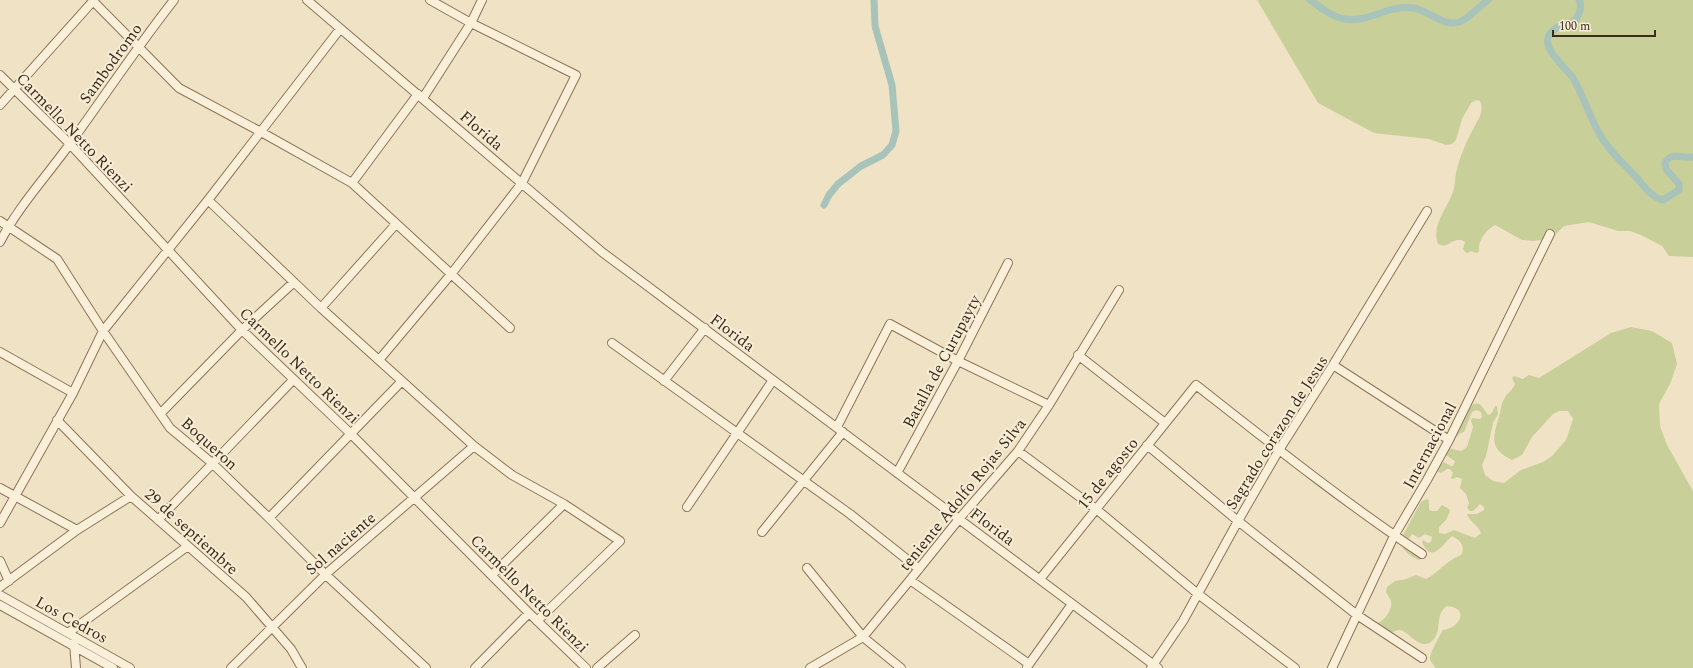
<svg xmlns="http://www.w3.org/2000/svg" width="1693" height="668" font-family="Spectral,serif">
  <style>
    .green { fill: #c9cf98 }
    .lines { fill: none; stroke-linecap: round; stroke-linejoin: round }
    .canal { stroke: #a7c3ba; stroke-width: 7 }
    .minor-casing { stroke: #8c745a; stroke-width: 10 }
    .minor { stroke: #faf0d9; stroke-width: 8 }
    .labels { text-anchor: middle; stroke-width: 4; stroke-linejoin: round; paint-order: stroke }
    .street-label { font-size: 16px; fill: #3b2c1f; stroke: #f7edd5 }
  </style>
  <rect width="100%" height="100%" fill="#f0e3c5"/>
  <path class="green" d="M1257,0H1693V257L1669,256L1662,246L1641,235L1630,231H1618L1589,222L1564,226L1555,235L1546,239L1534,241L1522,240L1495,225C1486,230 1478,240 1479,251L1477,253L1471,251L1468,253L1465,252L1463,249L1465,242C1458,236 1451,243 1444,246L1438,244C1431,225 1447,209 1453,192C1455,186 1455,179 1456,173C1460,155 1468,138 1477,122C1481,115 1483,109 1480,101L1476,100L1471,103L1462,119L1456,140L1452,144L1446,145L1429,139L1374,133L1318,103Z
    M1631,327L1652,331L1672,343L1677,364L1670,384L1659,404L1660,426L1667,445L1693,491V668H1435C1434,665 1431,662 1430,660C1429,654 1440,635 1443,630C1460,628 1470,608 1447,606C1434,614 1443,632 1432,641C1420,652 1409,631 1400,630C1397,630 1394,632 1391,632C1387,633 1380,630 1376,628L1378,623C1385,620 1393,609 1391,601C1390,598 1387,595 1386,592L1387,587L1395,581L1406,579L1416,575L1426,579C1439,572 1447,560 1461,555C1466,546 1460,540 1452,536C1441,546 1432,564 1422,542L1423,540L1428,543L1431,542L1432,537L1425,534L1419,538L1412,534L1407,541L1416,549L1425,551L1426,553L1423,558L1419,560C1408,555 1400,550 1402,537L1421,502L1427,499L1429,501V509L1431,511H1437L1442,505L1449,509L1450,511L1446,520L1439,527V533L1445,534L1454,530L1475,538L1481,533C1478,525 1469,521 1467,514H1477L1484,510V507L1480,504L1473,511H1470L1467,508L1469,503L1466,494L1460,488L1462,479L1457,477L1453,479L1451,478L1453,473L1450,469H1447L1441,473L1436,471V469L1444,462L1451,466H1453L1455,461L1444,454L1448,448L1461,451L1467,447L1473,427L1471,420L1472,418L1480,419L1482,417L1481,412L1476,410L1472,412L1464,432L1459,434L1450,444C1457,430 1464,417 1472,405C1481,400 1483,409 1488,415L1492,413L1495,406H1497L1498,414L1493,423L1486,456L1482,465L1485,475L1493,481L1504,483L1521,470L1543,462L1552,456L1566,440L1573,419L1568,411H1559L1553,414L1532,437L1522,455L1512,460C1491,450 1492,440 1498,420C1501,413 1500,405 1504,399C1507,393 1513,390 1515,384L1512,378L1514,376L1523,379L1529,375L1539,378L1611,333Z"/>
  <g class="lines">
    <path class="canal" d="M1310,0C1320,7 1332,17 1345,19C1369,23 1389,4 1413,8C1429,10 1442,27 1459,22C1469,19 1479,6 1488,0
      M1579,0C1583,7 1579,14 1575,21C1566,23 1551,27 1548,38C1544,50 1566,68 1573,78C1583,95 1589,115 1599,133C1608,150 1623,163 1636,177C1644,186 1651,197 1663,200L1679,190V184L1666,169L1665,163C1671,151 1683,159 1693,157
      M824,205L829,195L838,184L861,166L883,155L892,145L896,131L892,85L875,26L874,0"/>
    <defs>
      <path id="minor" d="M307,0L602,252L1158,668
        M93,1L179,88L261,132L352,183L510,328
        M0,75L70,144L242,330L351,434L529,613L586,668
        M423,98L471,23L482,0
        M0,105L94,0
        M352,183L418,94
        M208,200L321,308L474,446L512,475L564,504L620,541L537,621
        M0,221L57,259L103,331L170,428L212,463L269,518L325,574L426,668
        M0,242C18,207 46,177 69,145C104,97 137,47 174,0
        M321,308L396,224
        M612,343L850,514L919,569
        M0,352L73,393
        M1078,355L1165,423
        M379,360L452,273L522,183L576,75L471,23L430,0
        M1333,365L1449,440
        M664,381L705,328
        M161,413L242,330L294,282
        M57,420L131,496L246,597L291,649L302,668
        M837,427L890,324L958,361L1049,405
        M1147,445L1238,521L1357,615L1422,658
        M1018,451L1096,509L1198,594L1295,668
        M897,473L958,361L1008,263
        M0,488L77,530
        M687,507L773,380
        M269,518L402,381
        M158,520L293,380
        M0,523L73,393L103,331L208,200L340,29
        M762,532L843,432
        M0,561L9,581
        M807,568L863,637L901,668
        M492,575L564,504
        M1040,579L1196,385C1270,443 1344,502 1422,554
        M910,580L1029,664
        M0,587L77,530L131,496
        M0,595L130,668
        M0,605L113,668
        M68,633L188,546
        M74,643L76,668
        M1027,667L1072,604
        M231,668L327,573L474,446
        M475,668L529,613
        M597,668L635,635
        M810,668L863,637L910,580L959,519L1018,451L1049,405L1119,290
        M1151,668L1183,621L1238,521L1279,450L1333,365L1427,211
        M1332,668L1394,536L1427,480L1449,440L1550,234"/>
    </defs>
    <use href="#minor" class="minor-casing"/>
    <use href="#minor" class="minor"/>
  </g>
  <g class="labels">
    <g class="street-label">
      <text transform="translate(110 63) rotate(-54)" y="6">Sambodromo</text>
      <text transform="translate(482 130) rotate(41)" y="6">Florida</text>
      <text transform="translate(75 132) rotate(46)" y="6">Carmello Netto Rienzi</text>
      <text transform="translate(733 332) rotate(37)" y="6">Florida</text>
      <text transform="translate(941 361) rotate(-62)" y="6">Batalla de Curupayty</text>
      <text transform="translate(300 365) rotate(44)" y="6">Carmello Netto Rienzi</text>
      <text transform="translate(1276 432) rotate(-58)" y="6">Sagrado corazon de Jesus</text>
      <text transform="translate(210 443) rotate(42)" y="6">Boqueron</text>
      <text transform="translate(1429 445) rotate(-62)" y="6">Internacional</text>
      <text transform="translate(1107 473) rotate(-51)" y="6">15 de agosto</text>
      <text transform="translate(962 494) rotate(-51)" y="6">teniente Adolfo Rojas Silva</text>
      <text transform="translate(993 526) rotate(37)" y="6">Florida</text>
      <text transform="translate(192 531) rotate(42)" y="6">29 de septiembre</text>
      <text transform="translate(340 543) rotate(-41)" y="6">Sol naciente</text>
      <text transform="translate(530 593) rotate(45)" y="6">Carmello Netto Rienzi</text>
      <text transform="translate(72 619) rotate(29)" y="6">Los Cedros</text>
    </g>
  </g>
  <path d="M1553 30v6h102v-6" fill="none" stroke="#3b2c1f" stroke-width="2"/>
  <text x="1559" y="30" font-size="12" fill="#3b2c1f" stroke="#f7edd5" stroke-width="3" paint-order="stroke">100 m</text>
</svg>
